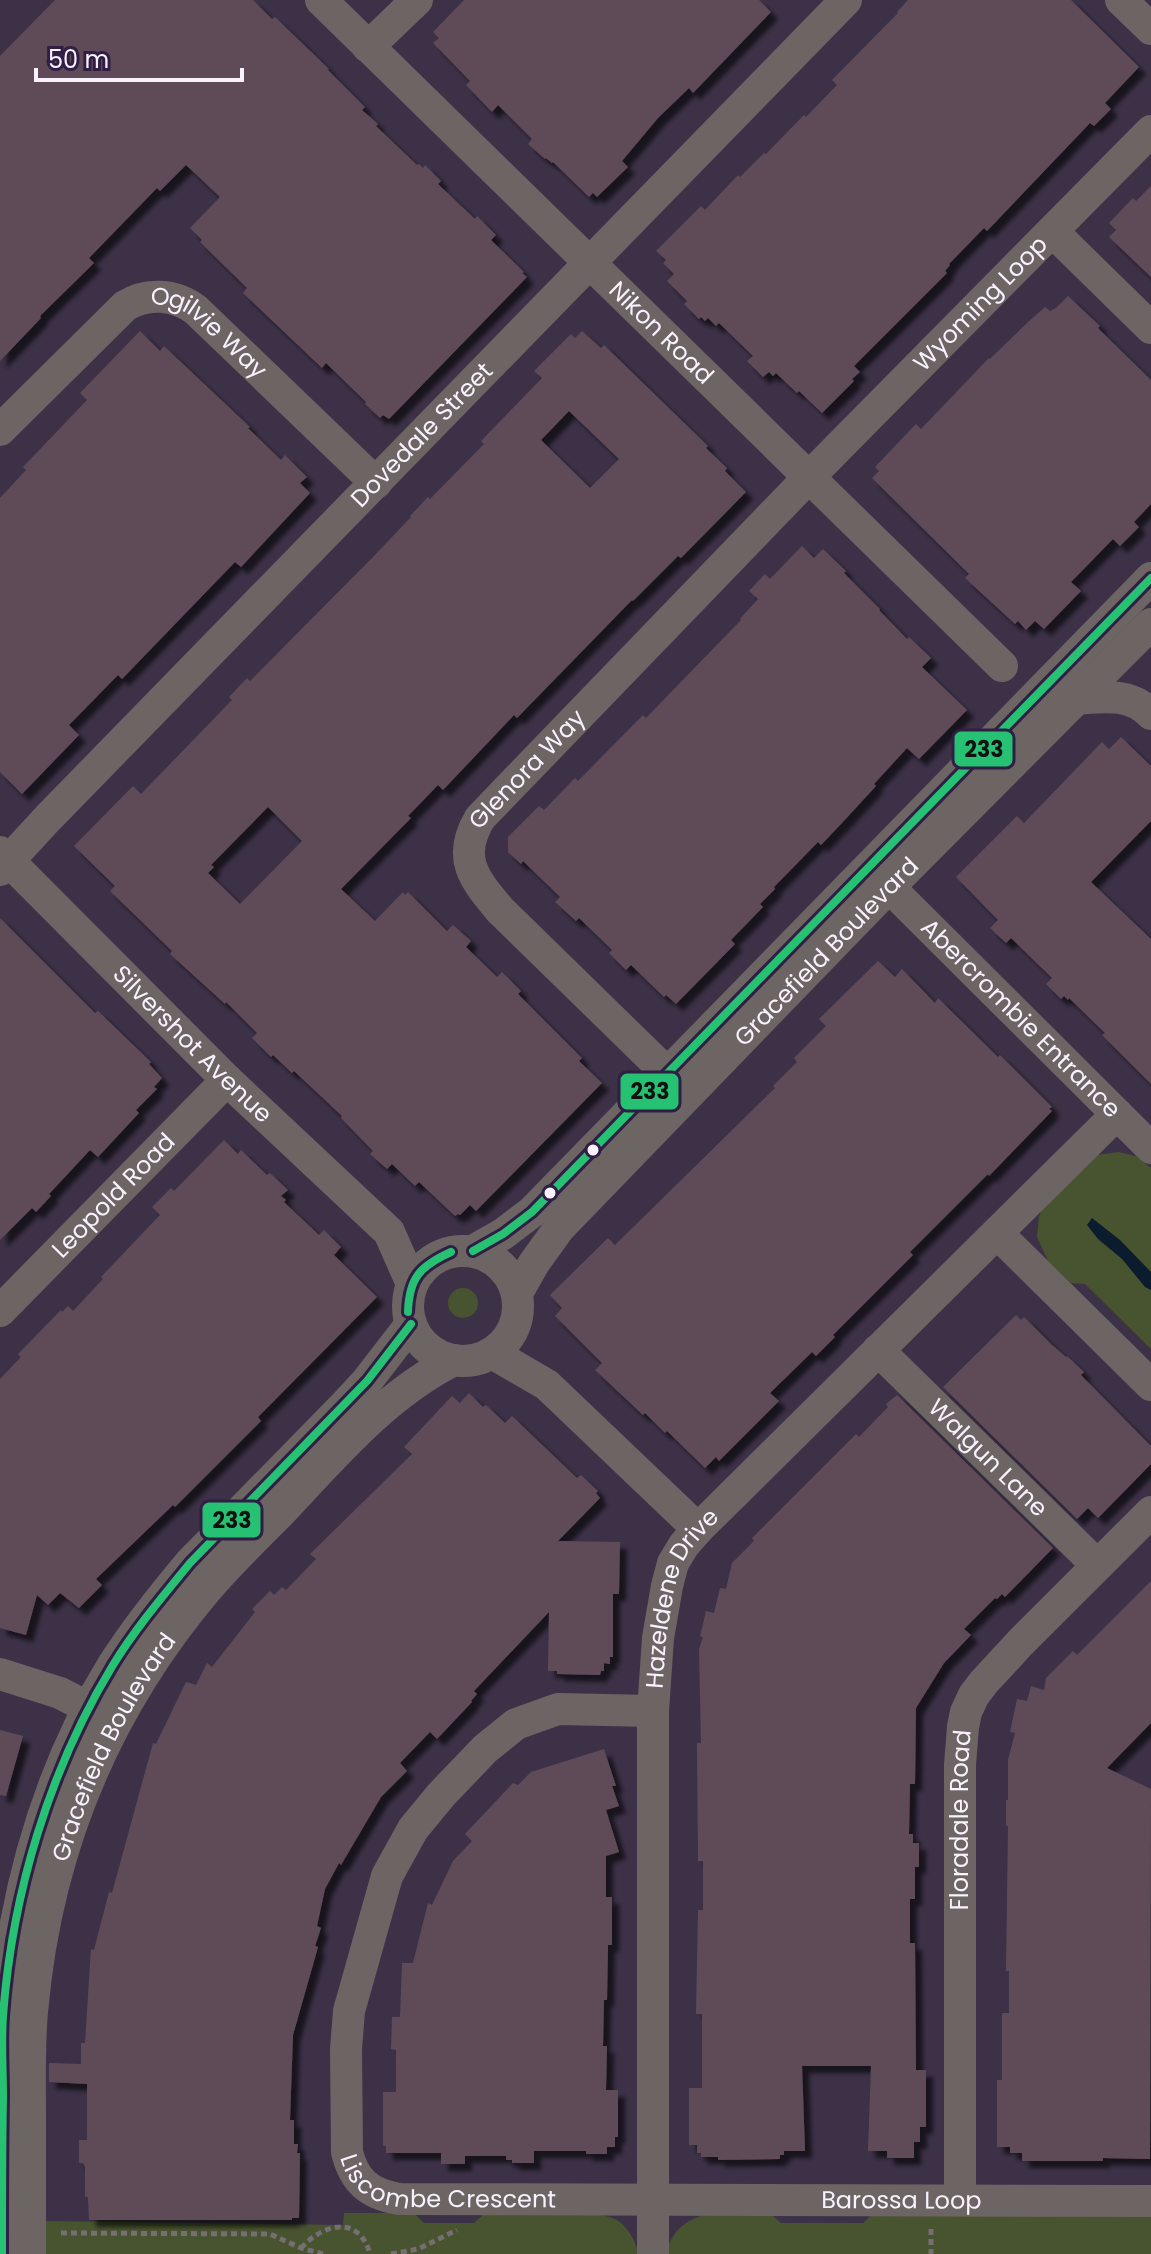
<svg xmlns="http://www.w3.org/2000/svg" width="1151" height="2254" font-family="Poppins,sans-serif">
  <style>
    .green { fill: #48542f }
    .water { fill: #0a1c2d }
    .building { fill: #5e4c59; fill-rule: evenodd; filter: url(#shadow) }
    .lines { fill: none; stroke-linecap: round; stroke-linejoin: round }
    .path { stroke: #756f72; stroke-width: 5; stroke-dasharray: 6 4; stroke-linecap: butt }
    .minor { stroke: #6c6564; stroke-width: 32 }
    .bus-1-casing { stroke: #311e45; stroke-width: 14 }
    .bus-1 { stroke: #26c172; stroke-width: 8 }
    .bus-dot { fill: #f7f2fd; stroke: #311e45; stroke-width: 3 }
    .labels { text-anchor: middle; stroke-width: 7; stroke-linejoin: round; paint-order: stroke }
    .street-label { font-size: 24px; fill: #f7f2fd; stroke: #311e45 }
    .line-badge { stroke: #311e45; stroke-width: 3 }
    .pale-badge-label { font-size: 22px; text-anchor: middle; font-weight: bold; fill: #111 }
  </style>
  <defs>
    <filter id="shadow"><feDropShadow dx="7" dy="7" stdDeviation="2" flood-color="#0009"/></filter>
  </defs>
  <rect width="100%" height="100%" fill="#3c3147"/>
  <path class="green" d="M1119,1152L1136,1156L1151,1168V1349L1085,1284L1071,1283L1048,1261L1037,1237L1039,1217L1043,1205L1096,1155Z
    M448 1303a15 15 0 1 1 30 0a15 15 0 1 1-30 0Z
    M344,2213H414L424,2223H474L485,2213C512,2213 594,2209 615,2219C626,2224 637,2242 638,2254H44V2221L343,2225Z
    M712,2213L771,2214L781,2223H863L873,2214L1151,2215V2254H666C672,2229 688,2218 712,2213Z"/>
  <path class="water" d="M1092,1218L1120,1240L1151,1272V1290L1145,1287L1122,1259L1098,1239L1087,1225Z"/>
  <path class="building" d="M55,0H253L272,19L275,17L329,69L328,70L365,107L362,110L378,124L376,126L417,165L419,164L423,168L425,165L441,181L438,184L475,219L477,216L496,235L491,240L524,272L522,273L527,277L389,419L383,415L380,418L365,404L366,402L326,363L322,368L243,293L247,288L200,242L202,240L190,228L220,197L186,165L160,191L157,188L89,258L94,263L40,316L41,318L0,361V56Z
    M464,0H759L771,12L693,93L689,88L658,118L622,161L628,167L597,197L593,193L589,197L553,162L552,163L546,158L545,159L528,144L532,139L498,105L492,112L466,85L470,81L433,43L439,38L433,32Z
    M908,0H1071L1139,67L1105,103L1111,109L1094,126L1090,123L987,231L984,228L949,264L950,265L945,271L947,273L854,366L860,372L852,379L854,381L822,413L799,391L797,393L776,373L773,376L769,372L763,377L747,361L753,356L719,323L716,326L708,318L705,321L701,317L699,319L684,304L687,301L667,281L674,274L663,263L666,260L656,251L701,206L705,210L738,175L740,177L764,153L766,154L804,115L806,117L837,85L832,80L898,13L897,12Z
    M1151,186V277L1109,237L1116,230L1109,223L1133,198L1136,201Z
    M1068,296L1100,326L1098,328L1151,380V504L1134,522L1139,527L1120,546L1113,539L1071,582L1081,591L1044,629L1035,621L1026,630L1018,621L1015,624L965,578L969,574L872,478L879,471L875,467L916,424L921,429L989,358L990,359L1027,323L1045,307L1050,311L1056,308Z
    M140,331L160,351L164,346L250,427L248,428L281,460L285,455L307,477L300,483L310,493L241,567L235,562L122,679L118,675L69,725L79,735L22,794L0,772V498L26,470L23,467L87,400L80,393Z
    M582,331L601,348L604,345L708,446L706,448L727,468L725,471L746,492L681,558L678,556L633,601L632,600L517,718L514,715L443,790L438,785L408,816L411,818L341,889L375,921L403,892L405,895L408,892L447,931L453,925L471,941L466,947L497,977L502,972L521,991L518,994L582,1058L579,1061L602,1083L476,1211L470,1205L460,1215L458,1214L455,1216L419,1182L415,1186L392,1164L387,1169L370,1154L373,1151L341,1118L342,1116L294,1071L292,1073L273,1055L271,1057L252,1038L257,1033L226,1002L225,1004L170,954L172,951L110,891L115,886L74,846L133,786L141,794L232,700L229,697L247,678L250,681L374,556L411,517L410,516L428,497L430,499L484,444L481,441L542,378L534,371L571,334L575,338ZM569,411L619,459L590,488L541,440ZM268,807L302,841L240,904L208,873L214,867L211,865Z
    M802,546L814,558L823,549L846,571L844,573L880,609L879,610L907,639L909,637L931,658L922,667L967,710L919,759L907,748L874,784L876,786L841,824L821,845L818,842L774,887L775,889L760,904L763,907L731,940L735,944L676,1004L666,995L664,997L631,965L626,970L609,953L612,950L579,918L576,921L555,902L560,897L523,861L521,864L508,852V837L539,806L544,810L575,778L578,781L643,715L646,718L741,620L740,619L758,599L749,591L765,574L770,579Z
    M1121,737L1151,766V821L1091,882L1151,939V1084L1102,1035L1105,1033L1069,998L1068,1000L1064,996L1061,999L1046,984L1052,978L1011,938L1006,943L990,928L998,920L956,877L1017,816L1024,823L1102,742L1109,749Z
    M0,918L95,1013L98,1011L151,1062L149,1064L162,1078L154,1087L157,1089L136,1110L139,1113L98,1157L90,1150L49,1194L51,1196L36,1212L32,1208L0,1240Z
    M878,961L895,977L902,969L935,1003L938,998L998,1057L1000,1055L1052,1107L1049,1109L1052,1111L989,1176L988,1174L910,1252L913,1255L833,1335L835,1337L816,1356L812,1352L770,1393L779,1401L719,1461L716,1457L705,1468L667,1431L665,1433L645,1413L643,1415L595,1370L602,1363L555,1316L562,1308L550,1295L608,1238L615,1245L775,1088L773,1086L797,1062L794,1058L826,1026L819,1019Z
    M224,1140L238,1154L241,1150L267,1175L270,1173L288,1190L281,1196L286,1200L284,1202L319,1235L324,1230L341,1247L334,1255L377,1297L258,1417L261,1421L175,1507L173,1505L96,1579L102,1585L79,1608L60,1593L48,1605L37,1595L26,1635L0,1628V1379L21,1357L18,1354L61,1310L62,1312L68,1306L73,1311L103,1279L101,1277L160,1215L152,1207L171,1188L174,1191Z
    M1016,1315L1021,1320L1024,1317L1051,1344L1066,1357L1067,1356L1084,1372L1081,1375L1151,1446V1464L1098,1518L1088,1508L1077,1519L943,1387Z
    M469,1393L483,1407L486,1405L505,1423L512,1416L577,1478L581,1475L598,1491L596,1493L600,1498L558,1541L620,1542L619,1594H613V1657H610V1664L604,1663V1671H601L600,1675L557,1674V1671H548L549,1612L474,1691L477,1694L471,1701L472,1702L437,1739L430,1732L400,1763L407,1771L381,1797L341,1865L339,1863L325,1889L317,1926L321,1928L315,1946L318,1947L293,2035L290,2120H294V2144H298L297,2153H300L299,2218H292V2220H89L88,2197H85V2167L83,2163H79V2140H87V2084L49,2082V2063L81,2064V2043H85L91,1949L94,1950L109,1892L112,1893L153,1743L156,1744L186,1682L196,1685L207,1663L212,1667L255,1612L252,1609L270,1591L274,1595L282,1587L286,1590L316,1559L310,1554L412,1454L404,1447L452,1396L460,1403Z
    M897,1395L1053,1548L1005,1597L1002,1594L997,1599L995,1598L964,1629L971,1635L944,1663L916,1708L915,1784H910L909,1834H913V1843H919V1867H915V1899H910V1943H915L916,2070H926V2127H920V2142H914V2158H887V2151H868L871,2066H802L805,2151H784V2155H780V2159L718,2160V2157H701V2153H697V2145H689V2088H702V2014H696L698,1910H703V1861H698L697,1743H701L699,1649L703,1637L700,1636L706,1611L714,1613L720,1588L726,1589L732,1563L754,1541L752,1538L856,1434L859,1437L888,1407L886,1404Z
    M1151,1581V1723L1107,1768L1151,1789L1150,2159L1103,2158V2161H1022V2153H1010V2147H997V2080H1002V2013H1009V1971H1006L1008,1826H1006V1800H1008V1760L1015,1733L1010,1732L1017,1699L1027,1701L1031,1686L1044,1690L1046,1678L1073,1651L1077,1655Z
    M0,1730L23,1736L6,1796L0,1795Z
    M604,1749L616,1786H612L619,1806L606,1810L619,1852L606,1856V1897H612V1945H608L607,2000H604L603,2046H607L606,2090H618V2137H615V2147H607V2154H586V2151H534V2163H512V2160H506V2156H465V2164H441V2153H386V2146H383V2092H396V2050L391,2049L392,2017H400L402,1963H413L428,1903L432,1905L453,1861L472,1841L465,1834L513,1783L518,1785L531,1772Z"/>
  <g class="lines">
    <path class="path" d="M931,2229V2254
      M61,2233L270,2234L301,2248L323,2254
      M301,2248C323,2224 359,2214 370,2254
      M391,2254L418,2249L457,2230"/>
    <g class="minor">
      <path id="s1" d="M321,0L1002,666"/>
      <path d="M1121,0L1151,29"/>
      <path d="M368,47L417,0"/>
      <path d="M1053,232L1151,328"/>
      <path id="s2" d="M0,430L125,306C147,292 175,294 196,310L376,483"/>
      <path d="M1075,699C1103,697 1130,692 1151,714"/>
      <path id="s3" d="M0,852L227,1080L389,1232L412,1284"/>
      <path id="s4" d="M0,870L48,818L846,0"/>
      <path id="s5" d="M889,887L1151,1148"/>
      <path id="s6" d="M668,1074L500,910C474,879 456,858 480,818L809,477L1151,131"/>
      <path d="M997,1233L1151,1385"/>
      <circle cx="463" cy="1306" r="55"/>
      <path d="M473,1251L503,1234L532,1212L1151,578"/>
      <path id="s7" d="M517,1293L534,1263L560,1227L889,887L1151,624"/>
      <path id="s8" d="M0,1311L227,1080"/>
      <path id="s9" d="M878,1350L1097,1565"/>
      <path d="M492,1353L547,1385L698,1529"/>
      <path d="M0,1674L60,1693L89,1708"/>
      <path id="s10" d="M653,1711L558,1709L516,1724L485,1749L441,1795L413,1829L387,1876L349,2011L346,2049L347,2152C354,2181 369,2194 399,2199L1151,2201"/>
      <path id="s11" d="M960,2200V1765L963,1727L966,1712L974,1695L984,1682L1020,1643L1151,1512"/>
      <path d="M2,2254L3,2018C14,1894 47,1772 113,1665C136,1629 163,1595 190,1563L342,1408L367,1381L411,1324"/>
      <path id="s12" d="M30,2254C30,2206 30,2157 30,2109C30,2077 29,2044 32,2012C46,1852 103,1712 207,1589C229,1563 254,1539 278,1515C332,1458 383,1396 454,1360"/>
      <path id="s13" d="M653,2254V1711L658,1638L667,1586L673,1563L684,1545L698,1529L1117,1114"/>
    </g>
    <defs>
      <path id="bus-1" d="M473,1251L503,1234L532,1212L1151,578
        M408,1312C409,1278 420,1266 451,1252
        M2,2254C2,2201 2,2148 3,2096C3,2069 1,2043 3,2016C12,1894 49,1770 113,1665C135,1629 163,1596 190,1563L367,1381L411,1324"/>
    </defs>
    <use href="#bus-1" class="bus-1-casing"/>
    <use href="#bus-1" class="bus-1"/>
  </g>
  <g class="bus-dot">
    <circle cx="593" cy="1150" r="7"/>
    <circle cx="550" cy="1193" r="7"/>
  </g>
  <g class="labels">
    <g class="street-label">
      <text dy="8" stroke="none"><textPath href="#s6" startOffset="1056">Wyoming Loop</textPath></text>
      <text dy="8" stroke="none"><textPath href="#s1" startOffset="476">Nikon Road</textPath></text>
      <text dy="8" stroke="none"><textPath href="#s2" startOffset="274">Ogilvie Way</textPath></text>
      <text dy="8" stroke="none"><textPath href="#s4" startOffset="606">Dovedale Street</textPath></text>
      <text dy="8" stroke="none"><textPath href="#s6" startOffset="406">Glenora Way</textPath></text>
      <text dy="8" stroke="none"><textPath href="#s7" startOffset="462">Gracefield Boulevard</textPath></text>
      <text dy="8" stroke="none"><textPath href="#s5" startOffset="186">Abercrombie Entrance</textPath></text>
      <text dy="8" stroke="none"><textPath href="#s3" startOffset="272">Silvershot Avenue</textPath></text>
      <text dy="8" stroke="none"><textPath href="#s8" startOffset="162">Leopold Road</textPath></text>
      <text dy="8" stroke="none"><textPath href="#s9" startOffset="154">Walgun Lane</textPath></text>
      <text dy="8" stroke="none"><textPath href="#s13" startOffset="662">Hazeldene Drive</textPath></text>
      <text dy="8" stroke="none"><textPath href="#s12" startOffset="522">Gracefield Boulevard</textPath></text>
      <text dy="8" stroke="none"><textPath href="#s11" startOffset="380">Floradale Road</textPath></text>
      <text dy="8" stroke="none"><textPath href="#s10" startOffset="740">Liscombe Crescent</textPath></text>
      <text dy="8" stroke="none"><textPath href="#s10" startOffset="1200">Barossa Loop</textPath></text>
    </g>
  </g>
  <g class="line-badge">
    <rect x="953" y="730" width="61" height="38" rx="8" fill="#26c172"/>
    <rect x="619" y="1072" width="61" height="39" rx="8" fill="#26c172"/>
    <rect x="201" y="1501" width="61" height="38" rx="8" fill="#26c172"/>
  </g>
  <g class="pale-badge-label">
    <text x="984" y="757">233</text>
    <text x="650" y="1099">233</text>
    <text x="232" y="1528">233</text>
  </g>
  <path d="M36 68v12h206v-12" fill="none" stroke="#f7f2fd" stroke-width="4"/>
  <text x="48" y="68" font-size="24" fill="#f7f2fd" stroke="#311e45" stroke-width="6" paint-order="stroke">50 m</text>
</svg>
